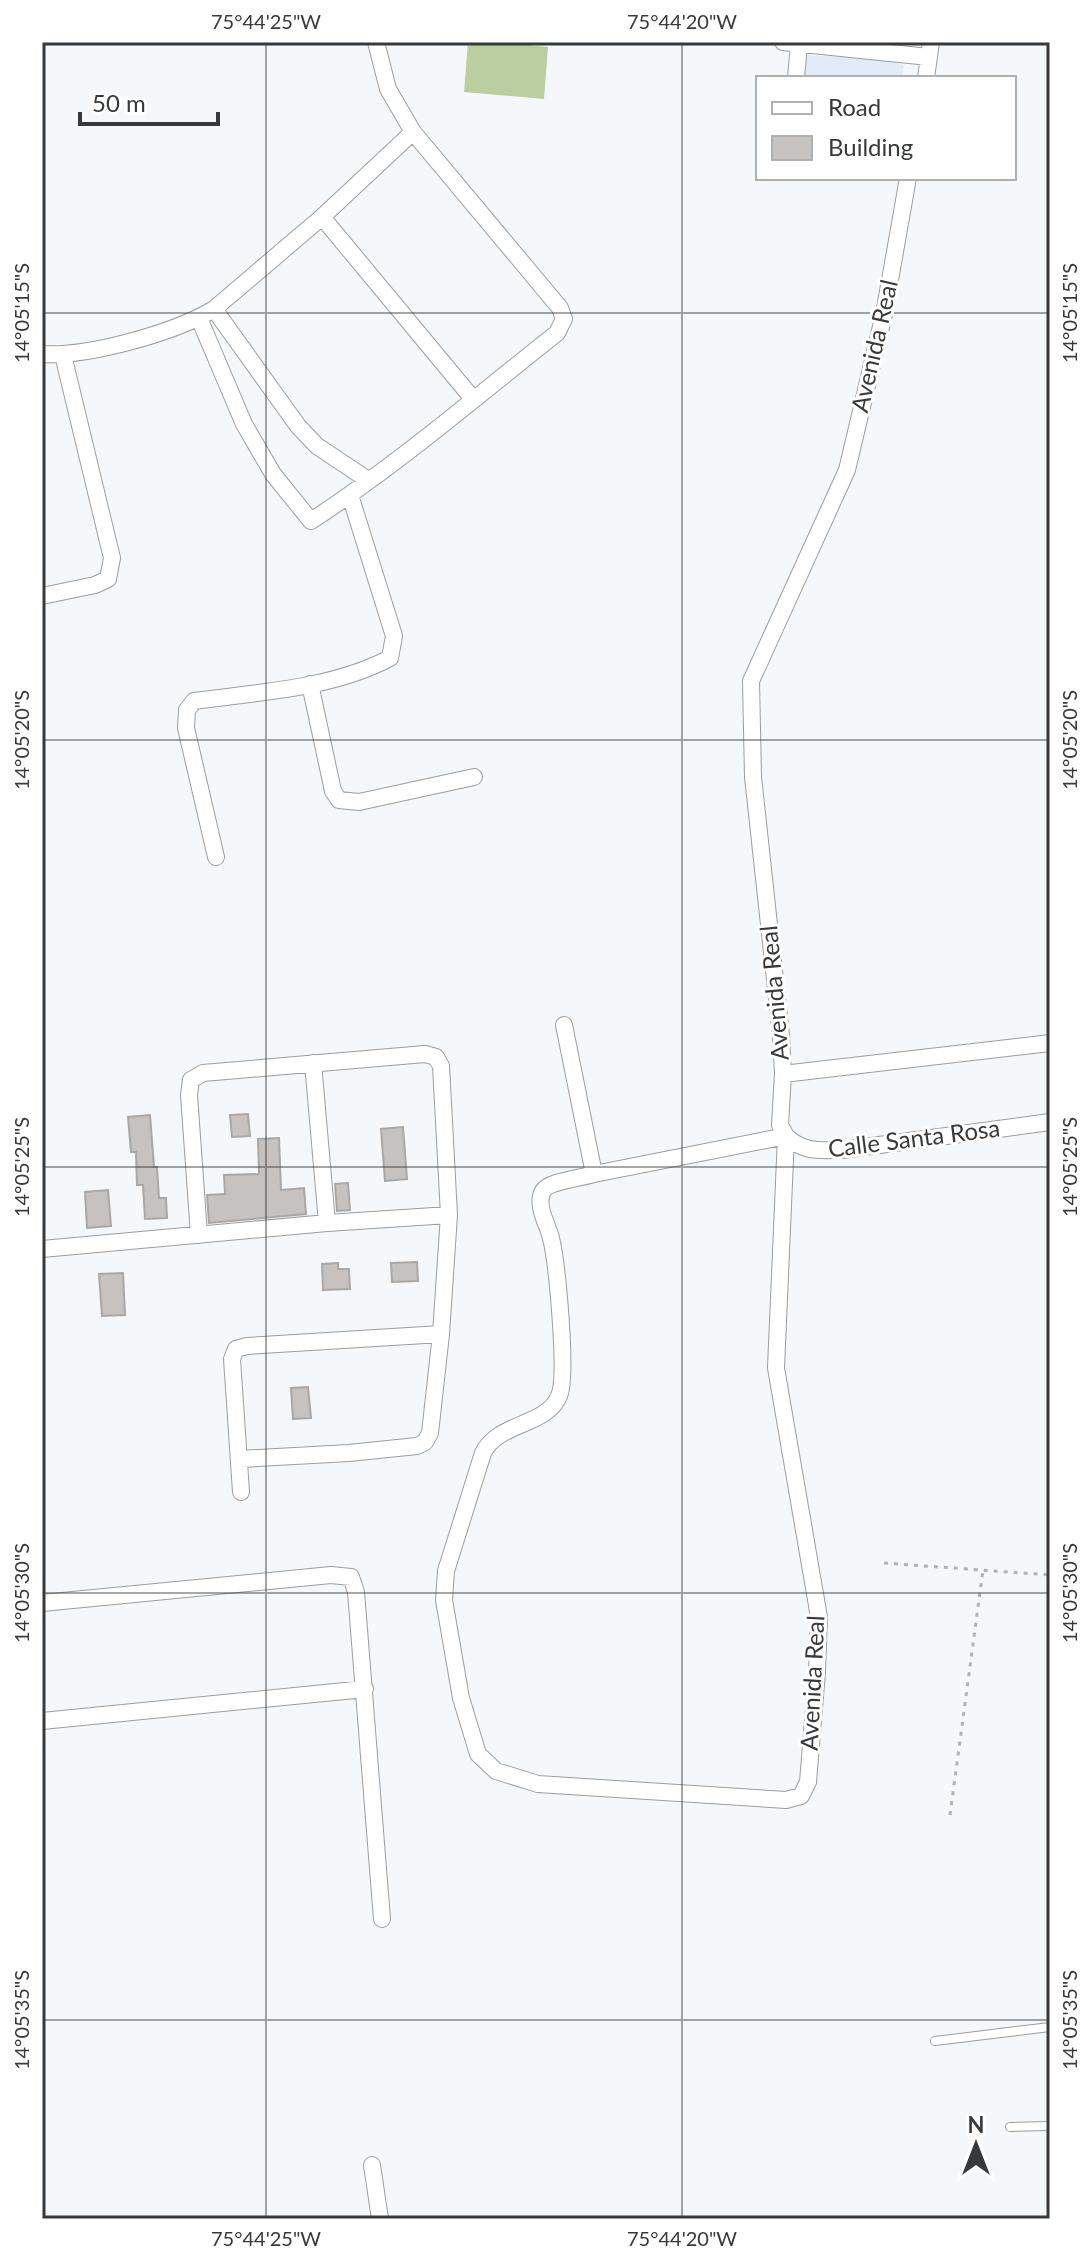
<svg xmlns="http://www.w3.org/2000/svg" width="1092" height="2261" font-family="Lato,sans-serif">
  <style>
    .built { fill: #e2ecf4 }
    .green { fill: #bace9f }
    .building { fill: #c5c2bf; stroke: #aaa7a4; stroke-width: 2 }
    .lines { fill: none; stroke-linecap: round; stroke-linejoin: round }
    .service-casing { stroke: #9a9ea0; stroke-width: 10 }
    .minor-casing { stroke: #9a9ea0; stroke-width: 18 }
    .path { stroke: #b0b2b5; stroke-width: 3; stroke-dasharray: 4 6; stroke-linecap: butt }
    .service { stroke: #fff; stroke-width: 8 }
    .minor { stroke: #fff; stroke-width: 16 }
    .ticks { fill: none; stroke: #37393a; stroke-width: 2; stroke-opacity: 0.45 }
    .labels { text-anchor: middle; stroke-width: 6; stroke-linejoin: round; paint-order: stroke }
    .street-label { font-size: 24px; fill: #37393a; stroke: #fff }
    .neatline { fill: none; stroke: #37393a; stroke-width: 3 }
    .ticks-label { font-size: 20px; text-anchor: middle; fill: #37393a }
  </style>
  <rect width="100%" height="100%" fill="#f5f8fb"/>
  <path class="built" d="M804,55L880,59L904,65L902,78H802Z"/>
  <path class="green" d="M468,42H497L548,47L544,99L464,92Z"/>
  <path class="building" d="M248,1114L250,1136L232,1137L230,1115Z
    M150,1115L154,1167H157L159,1198H166L167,1218L145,1219L143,1185H137L136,1152H131L128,1117Z
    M403,1127L407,1179L385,1181L381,1129Z
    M279,1138L281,1190L304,1188L306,1214L209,1223L207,1195L225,1194L224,1175L259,1174L258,1139Z
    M348,1183L350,1210L337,1211L335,1184Z
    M108,1190L111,1226L87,1228L85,1192Z
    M417,1262L418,1281L392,1282L391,1263Z
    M338,1263V1269H349L350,1289L323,1290L322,1264Z
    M123,1273L125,1315L102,1316L99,1274Z
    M308,1387L311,1418L293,1419L291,1388Z"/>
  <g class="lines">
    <defs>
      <path id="service" d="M935,2041L1050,2027
        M1010,2127L1050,2126"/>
      <path id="minor" d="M783,42L929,57
        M796,78L799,44
        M926,78L931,42
        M322,217L473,399
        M214,309L298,426L317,446L368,480
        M199,318L244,424L273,474L311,521C397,465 476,397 557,333L564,319L560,308L413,132L388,89L376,42
        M42,354C88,357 174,333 214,309L322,217L413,132
        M42,596L95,585L108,579L112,558L63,355
        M310,684L333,791L339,800L359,802L474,777
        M216,857L186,728L187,710L194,701C259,692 331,689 390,658L394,636L350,495
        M564,1025L594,1174C582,1178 549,1181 543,1191C535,1205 548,1225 551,1238C557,1263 568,1376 559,1396C547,1426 498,1422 483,1453L446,1571L444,1600L461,1698L478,1754L496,1771L538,1784L786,1800L801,1796L808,1782L817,1672L819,1617L776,1368L786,1136L780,1125L783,1074L781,1035L753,777L751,681L847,470L884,314L908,178
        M313,1063L327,1223
        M783,1074L1050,1043
        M594,1174L786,1136C804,1153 819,1150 842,1150L1050,1122
        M199,1235L189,1095L191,1080L203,1073L425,1054L436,1057L441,1066L449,1215L441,1334L430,1433L425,1442L417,1446L349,1453L240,1459
        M42,1249L327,1223L449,1215
        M241,1492L232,1359L236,1349L247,1346L441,1334
        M42,1603L331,1575L351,1577L356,1592L382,1919
        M42,1721L365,1689
        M372,2165L380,2219"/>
    </defs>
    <use href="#service" class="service-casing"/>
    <use href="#minor" class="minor-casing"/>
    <path class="path" d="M884,1563L1050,1575
      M950,1815L983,1570"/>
    <use href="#service" class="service"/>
    <use href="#minor" class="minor"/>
  </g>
  <path class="ticks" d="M266,42V2219M682,42V2219M42,313H1050M42,740H1050M42,1167H1050M42,1593H1050M42,2020H1050"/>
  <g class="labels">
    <g class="street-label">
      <text transform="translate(875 346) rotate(-77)" y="8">Avenida Real</text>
      <text transform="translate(775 993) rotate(-95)" y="8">Avenida Real</text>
      <text transform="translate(914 1139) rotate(-7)" y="8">Calle Santa Rosa</text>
      <text transform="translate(813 1683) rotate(-87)" y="8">Avenida Real</text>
    </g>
  </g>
  <rect width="1092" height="2261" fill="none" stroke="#ffffff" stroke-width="88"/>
  <rect x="756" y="76" width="260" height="104" fill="#ffffff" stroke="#afb0b0" stroke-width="2"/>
  <rect x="772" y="102" width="40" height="12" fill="#ffffff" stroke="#afb0b0" stroke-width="2"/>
  <text x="828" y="116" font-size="24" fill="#37393a">Road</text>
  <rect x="772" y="136" width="40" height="24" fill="#c5c2bf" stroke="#afb0b0" stroke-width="2"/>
  <text x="828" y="156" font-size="24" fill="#37393a">Building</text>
  <g transform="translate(976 2145)" stroke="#ffffff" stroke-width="6" paint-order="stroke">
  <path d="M0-6L14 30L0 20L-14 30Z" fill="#37393a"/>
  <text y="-12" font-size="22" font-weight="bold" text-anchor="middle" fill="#37393a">N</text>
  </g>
  <path d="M80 112v12h138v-12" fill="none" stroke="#37393a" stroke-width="4"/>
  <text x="92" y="112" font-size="24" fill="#37393a" stroke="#ffffff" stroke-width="6" paint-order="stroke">50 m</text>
  <rect x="44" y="44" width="1004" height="2173" class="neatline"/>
  <g class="ticks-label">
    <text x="266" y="29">75°44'25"W</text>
    <text x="682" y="29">75°44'20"W</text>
    <text transform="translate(22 313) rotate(-90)" y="7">14°05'15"S</text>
    <text transform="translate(1070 313) rotate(-90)" y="7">14°05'15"S</text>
    <text transform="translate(22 740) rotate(-90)" y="7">14°05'20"S</text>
    <text transform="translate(1070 740) rotate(-90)" y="7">14°05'20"S</text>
    <text transform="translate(22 1167) rotate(-90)" y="7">14°05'25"S</text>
    <text transform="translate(1070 1167) rotate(-90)" y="7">14°05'25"S</text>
    <text transform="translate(22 1593) rotate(-90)" y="7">14°05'30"S</text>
    <text transform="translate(1070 1593) rotate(-90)" y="7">14°05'30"S</text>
    <text transform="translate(22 2020) rotate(-90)" y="7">14°05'35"S</text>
    <text transform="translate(1070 2020) rotate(-90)" y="7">14°05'35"S</text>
    <text x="266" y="2246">75°44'25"W</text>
    <text x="682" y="2246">75°44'20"W</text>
  </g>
</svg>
